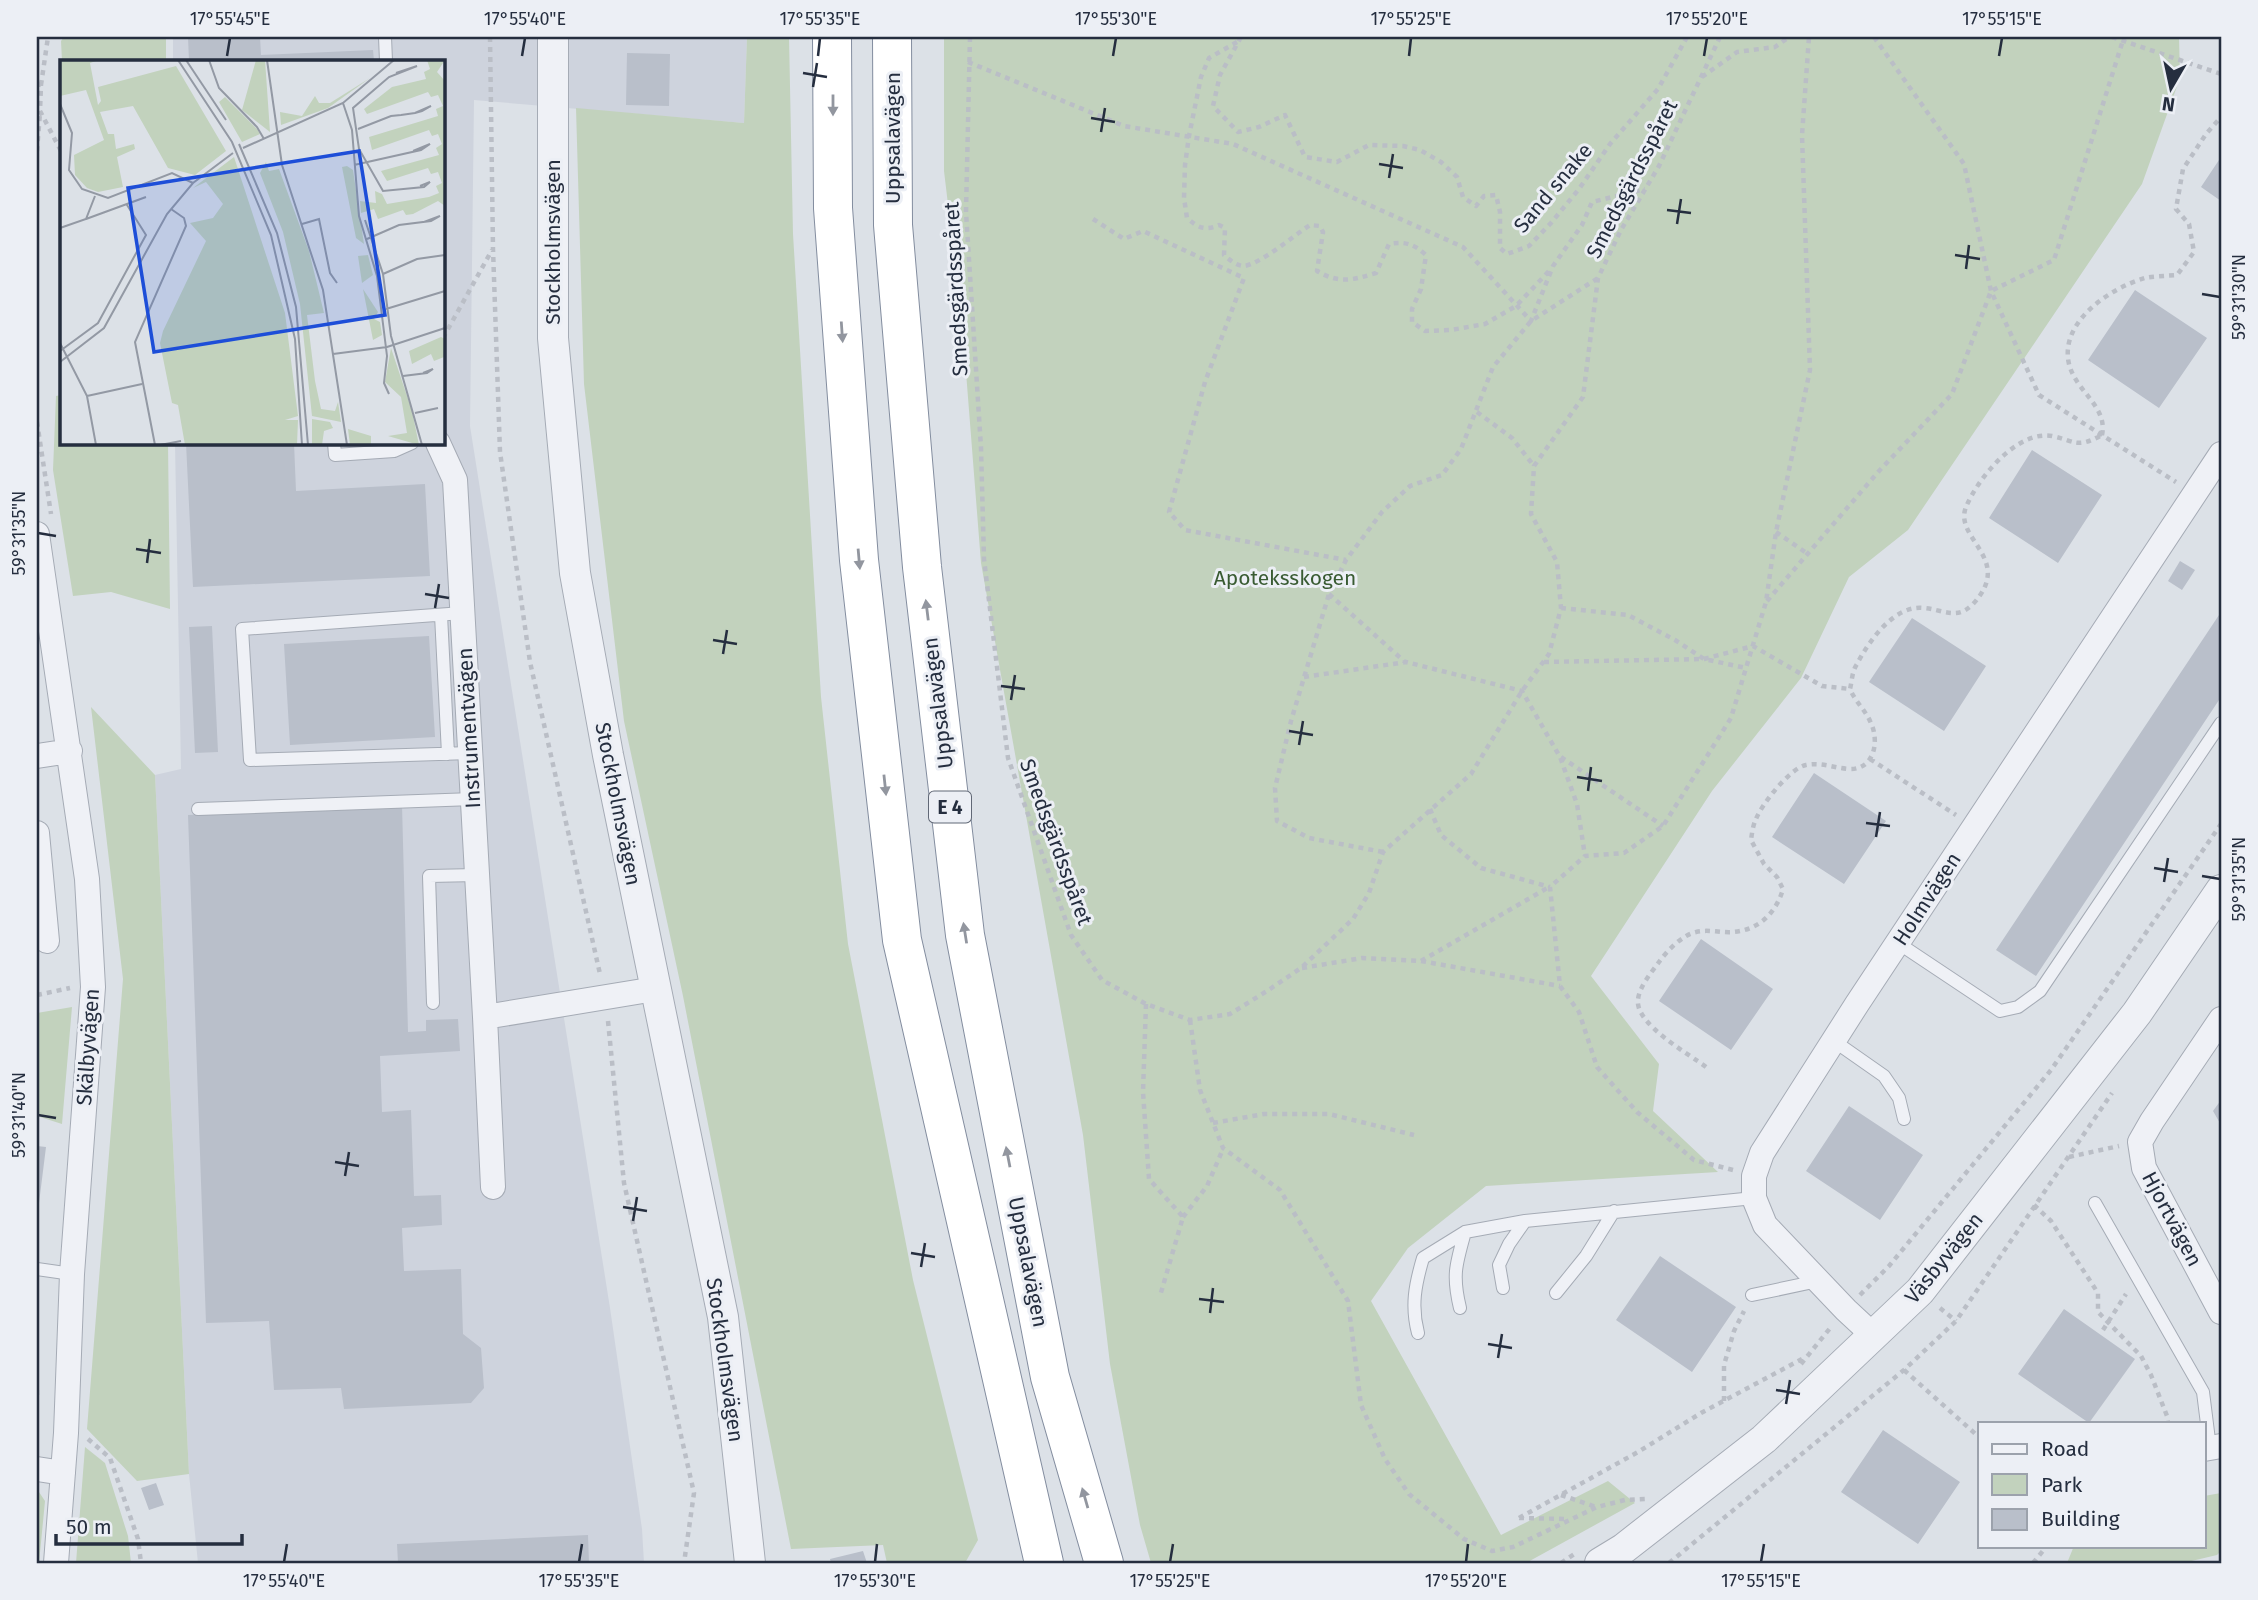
<svg xmlns="http://www.w3.org/2000/svg" width="2258" height="1600" font-family="'Fira Sans',sans-serif">
  <style>
    .built { fill: #ced3dd }
    .green { fill: #c2d2bd }
    .building { fill: #b9bfca }
    .lines { fill: none; stroke-linecap: round; stroke-linejoin: round }
    .service-casing { stroke: #a5abb5; stroke-width: 14 }
    .minor-casing { stroke: #a5abb5; stroke-width: 26 }
    .tertiary-casing { stroke: #a5abb5; stroke-width: 32 }
    .motorway-casing { stroke: #838d9f; stroke-width: 40 }
    .path { stroke: #babec6; stroke-width: 4.5; stroke-dasharray: 5 5; stroke-linecap: butt }
    .service { stroke: #eff1f6; stroke-width: 12 }
    .minor { stroke: #eff1f6; stroke-width: 24 }
    .tertiary { stroke: #eff1f6; stroke-width: 30 }
    .motorway { stroke: #fff; stroke-width: 38 }
    .oneway { fill: #92969f }
    .ticks { fill: none; stroke: #252e3f; stroke-width: 2.5 }
    .labels { text-anchor: middle; stroke-width: 6; stroke-linejoin: round; paint-order: stroke }
    .shield { fill: #eceff5; stroke: #616876; stroke-width: 2 }
    .shield-label { font-size: 19px; font-weight: bold; fill: #252e3f }
    .street-label { font-size: 21px; fill: #252e3f; stroke: #eceff5 }
    .park-label { font-size: 21px; fill: #395b32; stroke: #eceff5 }
    .inset-road { fill: none; stroke: #9399a4; stroke-width: 2 }
    .view { fill: #1d4ed8; fill-opacity: 0.15; stroke: #1d4ed8; stroke-width: 3.5 }
    .inset-edge { fill: none; stroke: #252e3f; stroke-width: 3.5 }
    .neatline { fill: none; stroke: #252e3f; stroke-width: 2.5 }
    .ticks-label { font-size: 18px; text-anchor: middle; fill: #252e3f }
  </style>
  <rect width="100%" height="100%" fill="#dce1e7"/>
  <path class="built" d="M173,37H747L744,123L474,100L470,426L610,1308L642,1529L644,1563H198L189,1474L155,775L181,769L175,443H443V61H173Z"/>
  <path class="green" d="M64,37H166V61H62L61,41Z
    M747,37H789L793,234L821,697L848,944L913,1280L978,1540L965,1563H887L883,1545L791,1549L683,996L624,721L584,384L576,108L744,123Z
    M944,37H2179L2180,78L2142,184L1908,530L1849,577L1801,678L1712,791L1591,976L1659,1064L1653,1111L1718,1172L1486,1186L1408,1248L1371,1301L1501,1535L1608,1481L1635,1503L1526,1563H1151L1140,1525L1110,1364L1083,1135L981,563L962,321L944,171Z
    M61,395V443H168L170,609L111,592L73,596L53,470L56,396Z
    M91,707L155,775L189,1474L137,1481L87,1429L123,979Z
    M72,1007L62,1124L37,1116V1013Z
    M85,1447L105,1463L128,1536L131,1563H76Z
    M37,1489L45,1501L39,1563H37Z
    M2221,1493V1551L2217,1555L2183,1563L2132,1561L2130,1563H2067L2074,1546H2204V1496Z"/>
  <path class="building" d="M188,37H260L261,55L373,50L374,61H189Z
    M627,53L670,54L669,106L626,105Z
    M2221,157V201L2201,187Z
    M2135,290L2207,338L2159,408L2088,360Z
    M186,443H294L296,491L425,484L430,576L193,587Z
    M2032,450L2102,495L2058,563L1989,518Z
    M2180,561L2195,570L2182,590L2168,581Z
    M2221,612V697L2036,976L1996,950Z
    M1912,618L1986,666L1944,731L1869,682Z
    M212,626L218,752L195,753L189,627Z
    M429,636L435,737L290,745L284,644Z
    M1814,773L1886,821L1844,884L1772,837Z
    M402,805L408,1032L426,1031V1020L458,1019L460,1051L380,1056L382,1112L411,1110L414,1196L441,1195L442,1225L402,1228L404,1271L461,1269L463,1334L481,1348L484,1388L471,1403L344,1409L341,1388L274,1390L269,1321L206,1323L188,815Z
    M1701,939L1773,989L1731,1050L1659,1001Z
    M2221,1100V1125L2213,1111Z
    M1849,1106L1923,1155L1880,1220L1806,1171Z
    M37,1146L46,1147L38,1211H37Z
    M1660,1256L1736,1307L1692,1372L1616,1320Z
    M2064,1309L2135,1359L2089,1423L2018,1374Z
    M1883,1430L1960,1482L1918,1544L1841,1492Z
    M156,1483L164,1505L149,1510L141,1488Z
    M588,1535L589,1563H398L397,1544Z
    M863,1551L867,1563H831L830,1559Z"/>
  <g class="lines">
    <defs>
      <path id="service" d="M385,37L386,61
        M334,443L335,455L394,451L412,443
        M463,613L242,629L250,760L470,753
        M441,615L448,754
        M198,809L473,799
        M1898,943L2000,1011L2018,1007L2040,991L2221,723
        M433,1003L429,876L477,875
        M1834,1041L1884,1076L1899,1098L1904,1119
        M2095,1203L2203,1392L2210,1448
        M37,1269L72,1274
        M1503,1288L1499,1265L1509,1244L1525,1221
        M1556,1293L1586,1256L1614,1211
        M1752,1295L1818,1281
        M1460,1308C1452,1275 1456,1264 1465,1232
        M1418,1333C1411,1306 1415,1285 1423,1258L1465,1232L1525,1221L1754,1198"/>
      <path id="minor" d="M438,443L455,480L485,1017L655,989
        M37,534L87,879L93,987L72,1274L66,1433L56,1563
        M37,756L70,751
        M37,833L47,941
        M485,1017L493,1187
        M2221,1019L2152,1121L2140,1142L2144,1168L2221,1312
        M1874,1336L1846,1310L1765,1225L1754,1198V1176L1762,1153L1857,1004L2221,454
        M2204,1449L2221,1446
        M37,1469L63,1473"/>
      <path id="tertiary" d="M553,37V338L575,573L608,755L723,1317L750,1563
        M1600,1563L1623,1549L1764,1439L1920,1291L2137,1013L2221,890"/>
      <path id="motorway" d="M832,37L833,208L859,560L902,940L1044,1563
        M892,37L893,225L922,567L965,935L1050,1377L1104,1563"/>
    </defs>
    <use href="#service" class="service-casing"/>
    <use href="#minor" class="minor-casing"/>
    <use href="#tertiary" class="tertiary-casing"/>
    <use href="#motorway" class="motorway-casing"/>
    <path class="path" d="M490,37L493,249L500,452L530,662L600,974
      M970,37L966,212L981,448L984,559L1008,758L1071,935L1102,980L1146,1004L1190,1020L1230,1014L1267,991L1301,968L1353,919L1369,893L1383,852L1471,774L1522,691L1549,654L1561,608L1557,562L1531,514L1534,466L1583,397L1598,278L1621,230L1659,166L1720,37
      M1241,37L1220,75L1213,106L1238,132L1259,127L1285,115L1305,157L1337,162L1369,145L1403,146L1420,150L1441,162L1457,177L1463,197L1476,206L1484,196L1496,195L1500,212V248L1507,254L1529,246L1551,223L1579,189L1610,144L1658,89L1687,37
      M1874,37L1964,164L1991,291L2039,395L2176,482
      M2112,37L2221,74
      M1237,42L1209,58L1201,77L1189,136L1185,165L1184,198L1187,218C1198,228 1205,231 1219,225L1225,228L1224,255C1230,260 1235,265 1243,266C1258,266 1296,234 1310,225L1320,226L1323,232L1317,271C1339,284 1353,280 1376,273L1389,244C1405,241 1414,244 1426,255L1421,289L1412,309V322L1425,331L1451,330L1485,324L1516,306L1550,270
      M968,62L1124,126L1233,144L1463,247L1531,321L1553,266L1582,225L1592,202L1645,189
      M1702,77L1737,52L1775,47L1789,37
      M37,84L41,85L40,111L61,151
      M41,85L48,37
      M37,151L40,113
      M1093,219L1124,239L1143,231L1244,278L1205,382L1169,512L1185,530L1346,560
      M443,338L492,250
      M1477,412L1512,438L1534,466
      M37,422L51,514
      M2102,435C2108,406 2076,392 2069,364C2059,322 2110,288 2145,278C2155,276 2166,276 2177,275L2194,252L2189,224L2176,209L2183,169L2206,134L2221,117
      M1776,532L1808,554
      M1329,594L1405,662
      M1767,601L1879,471L1952,394L1991,291L2054,260L2124,37
      M1561,608L1628,615L1675,640L1704,659L1746,668
      M1544,662L1704,659L1753,646L1822,686L1850,689
      M1304,677L1406,662L1522,691L1560,757L1577,804L1585,856
      M1561,757L1663,826
      M1870,759L1956,815
      M1430,809L1441,835L1481,868L1550,887
      M1383,852L1309,838L1277,821L1275,788L1291,721L1329,594L1346,560L1382,512L1410,486L1442,475L1461,449L1493,367L1531,321L1598,278
      M1421,961L1549,887
      M1302,968L1362,958L1421,961L1560,986
      M37,995L70,988
      M1146,1004L1143,1092L1149,1179L1183,1217L1160,1296
      M1190,1020L1200,1090L1223,1148L1280,1190L1348,1301L1361,1405L1385,1459L1409,1494L1464,1539L1492,1551L1513,1547L1597,1507L1625,1500L1645,1499
      M608,1021L624,1183L694,1493L684,1563
      M1706,1067C1689,1054 1635,1024 1638,1000C1639,987 1651,973 1659,962C1667,951 1682,935 1696,932C1708,929 1721,933 1733,932C1759,930 1776,913 1783,889L1777,877L1764,864L1751,840C1752,833 1753,825 1756,819C1762,804 1790,768 1806,765C1821,762 1834,768 1849,769C1875,770 1880,740 1870,721C1865,710 1855,701 1850,689C1852,681 1852,671 1857,664C1869,641 1894,605 1923,608C1942,609 1957,621 1973,604C2015,559 1953,539 1966,507C1978,478 2017,430 2052,436C2076,441 2076,449 2102,435
      M1213,1123L1264,1114H1329L1414,1135
      M2069,1157L2119,1146
      M1733,1170L1694,1160L1637,1112L1597,1067L1579,1012L1560,986L1550,887L1585,856L1624,853L1663,826L1731,718L1746,668L1766,602L1776,532L1810,370L1802,135L1809,37
      M2034,1205L2051,1221L2098,1293V1312L2141,1356L2151,1375L2167,1416L2168,1423
      M1183,1217L1207,1186L1223,1149
      M1860,1295L1889,1266L2051,1070L2221,824
      M1940,1308L1956,1321
      M2103,1330L2126,1294
      M1801,1364L1831,1327
      M1904,1370L1980,1438
      M37,1390V1396
      M1724,1401V1365L1734,1331L1744,1311
      M88,1439L110,1458L138,1539L141,1563
      M1561,1495L1596,1507
      M1519,1518L1638,1452L1701,1413L1802,1359
      M1519,1518L1567,1519
      M1561,1563L1576,1553
      M1669,1563L1904,1370L1956,1321L2112,1093
      M2033,1563L2047,1546"/>
    <use href="#service" class="service"/>
    <use href="#minor" class="minor"/>
    <use href="#tertiary" class="tertiary"/>
    <use href="#motorway" class="motorway"/>
  </g>
  <defs><path id="oneway-solid" d="M-6-.8H1V-3.2L6.5 0L1 3.2V.8H-6Z" transform="scale(1.75)"/></defs>
  <g class="oneway">
    <use href="#oneway-solid" transform="translate(833 105) rotate(90)"/>
    <use href="#oneway-solid" transform="translate(842 332) rotate(86)"/>
    <use href="#oneway-solid" transform="translate(859 559) rotate(85)"/>
    <use href="#oneway-solid" transform="translate(927 610) rotate(-97)"/>
    <use href="#oneway-solid" transform="translate(885 785) rotate(84)"/>
    <use href="#oneway-solid" transform="translate(965 933) rotate(-99)"/>
    <use href="#oneway-solid" transform="translate(1008 1157) rotate(-101)"/>
    <use href="#oneway-solid" transform="translate(1085 1498) rotate(-106)"/>
  </g>
  <path class="ticks" d="M227,56L230,38M522,56L525,38M818,56L820,38M1113,56L1116,38M1409,56L1411,38M1704,56L1707,38M1999,56L2002,38M803,73L827,77M813,87L817,63M1091,118L1115,122M1101,132L1105,108M1379,164L1403,168M1389,178L1393,154M1667,210L1691,213M1677,224L1681,199M1955,255L1980,259M1966,269L1969,245M2202,294L2220,297M38,533L56,536M136,549L161,553M147,563L150,539M425,594L449,598M435,608L439,584M713,640L737,644M723,654L727,630M1001,686L1025,689M1011,700L1015,675M1289,731L1313,735M1299,745L1303,721M1577,777L1602,781M1588,791L1591,767M1866,823L1890,826M1876,837L1880,812M2154,868L2178,872M2202,876L2220,879M2164,882L2168,858M38,1115L56,1118M335,1162L359,1166M345,1176L349,1152M623,1207L647,1211M633,1221L637,1197M911,1253L935,1257M921,1267L925,1243M1199,1299L1224,1302M1210,1313L1213,1288M1488,1344L1512,1348M1498,1358L1502,1334M1776,1390L1800,1394M1786,1404L1790,1380M284,1562L287,1544M579,1562L582,1544M875,1562L877,1544M1170,1562L1173,1544M1466,1562L1468,1544M1761,1562L1764,1544"/>
  <g class="labels">
    <rect class="shield" x="929" y="791.5" width="42" height="31" rx="5"/>
    <g class="shield-label">
      <text x="950" y="814">E 4</text>
    </g>
    <g class="street-label">
      <text transform="translate(893 138) rotate(-90)" y="7">Uppsalavägen</text>
      <text transform="translate(1632 179) rotate(-63)" y="7">Smedsgärdsspåret</text>
      <text transform="translate(1553 188) rotate(-50)" y="7">Sand snake</text>
      <text transform="translate(553 242) rotate(-90)" y="7">Stockholmsvägen</text>
      <text transform="translate(956 289) rotate(-93)" y="7">Smedsgärdsspåret</text>
      <text transform="translate(938 703) rotate(-97)" y="7">Uppsalavägen</text>
      <text transform="translate(469 728) rotate(-93)" y="7">Instrumentvägen</text>
      <text transform="translate(618 804) rotate(79)" y="7">Stockholmsvägen</text>
      <text transform="translate(1056 842) rotate(70)" y="7">Smedsgärdsspåret</text>
      <text transform="translate(1927 899) rotate(-57)" y="7">Holmvägen</text>
      <text transform="translate(88 1047) rotate(-86)" y="7">Skälbyvägen</text>
      <text transform="translate(2172 1219) rotate(62)" y="7">Hjortvägen</text>
      <text transform="translate(1944 1258) rotate(-51)" y="7">Väsbyvägen</text>
      <text transform="translate(1028 1262) rotate(79)" y="7">Uppsalavägen</text>
      <text transform="translate(725 1360) rotate(82)" y="7">Stockholmsvägen</text>
    </g>
    <g class="park-label">
      <text x="1285" y="585">Apoteksskogen</text>
    </g>
  </g>
  <g transform="translate(60 60)">
    <rect width="385" height="385" fill="#dce1e7"/>
    <path d="M0,0H39L30,3L38,45L41,41L38,27L116,6L166,91L135,115L108,108L73,46L40,52L48,74H54L56,89L74,84L75,89L57,97L63,127L38,132L27,128L15,115L14,95L44,80L26,30L0,36ZM196,0H205L210,72L182,50ZM367,0H385L377,12L385,21V146L378,141L353,154L346,155L343,150L318,159L314,149L301,153L300,141L316,143L315,131L322,134L327,144L369,137L379,133L376,126L382,123L378,112L371,114L368,108L327,121L321,111L379,95L376,88L382,84L378,74L372,76L369,70L312,90L309,77L378,56L376,49L383,46L378,35L371,37L368,32L307,54L304,49L332,27L366,19L364,12L370,9ZM310,18L268,48L221,65L220,52L242,56L255,36L259,43H270ZM165,37L198,70L200,74L182,82L159,42ZM174,97L225,253L238,356L225,360H238L237,385H125L118,345L112,343L100,283L103,271L146,181L130,163L153,158L163,144L146,122L133,128ZM206,102L209,111L219,109L249,191L264,253L247,255L255,321L261,349L275,351L278,342L281,362L252,356L240,244L223,172L200,113ZM287,106L293,110L304,184L296,178L282,107ZM308,195L313,215L302,223L298,196ZM303,229L318,252L314,259L320,262L322,275L313,280ZM381,277L385,279V302L384,297L374,301L371,294L352,304L349,291ZM331,288L352,351L359,385L328,376L347,373L341,337L325,322ZM252,359L270,362L273,368L264,371L262,385H252ZM288,369L311,376V385H290Z" fill="#c2d2bd"/>
    <path class="inset-road" d="M118,0L172,82L211,175L235,279L242,385M126,0L166,60M149,0L159,28L197,67L204,79M207,0L222,105L263,230L287,385M336,13L357,6L329,17L293,48L299,89L323,131L364,127L370,122L360,126M283,43L292,70L299,156L317,216L327,296L324,323L329,334M0,44L12,73L9,110L22,129L48,138L112,113L133,123M298,69L331,56L341,55L355,53L362,51L371,46L355,53M179,84L217,173L236,247L248,385M183,88L283,43L334,0M294,105L361,90L370,84L353,91M26,159L86,137M305,160L323,214L331,276L362,385M242,164L259,159L270,213L277,223M0,168L26,159L35,136M307,179L339,165L371,161L380,156L364,162M323,214L357,199L385,195M326,249L385,231M0,283L27,336L36,385M0,291L38,263L86,175L67,145M273,294L327,287L385,268M0,302L44,268L107,154L133,123L173,93M343,316L367,313L373,309L363,313M27,336L82,324M355,353L378,348M95,385L75,282L126,166L124,158L111,149M100,385L121,381"/>
    <path class="view" d="M299,91L325,255L94,292L68,128Z"/>
    <rect width="385" height="385" class="inset-edge"/>
  </g>
  <rect width="2258" height="1600" fill="none" stroke="#eceff5" stroke-width="77"/>
  <rect x="1978" y="1422" width="228" height="126" fill="#eceff5" stroke="#9ca2ac" stroke-width="2"/>
  <rect x="1992" y="1444" width="35" height="10" fill="#eff1f6" stroke="#9ca2ac" stroke-width="2"/>
  <text x="2041" y="1456" font-size="21" fill="#252e3f">Road</text>
  <rect x="1992" y="1474" width="35" height="21" fill="#c2d2bd" stroke="#9ca2ac" stroke-width="2"/>
  <text x="2041" y="1492" font-size="21" fill="#252e3f">Park</text>
  <rect x="1992" y="1509" width="35" height="21" fill="#b9bfca" stroke="#9ca2ac" stroke-width="2"/>
  <text x="2041" y="1526" font-size="21" fill="#252e3f">Building</text>
  <g transform="translate(2171 88) rotate(189)" stroke="#eceff5" stroke-width="5" paint-order="stroke">
  <path d="M0-5L12 26L0 18L-12 26Z" fill="#252e3f"/>
  <text y="-10" font-size="19" font-weight="bold" text-anchor="middle" fill="#252e3f">N</text>
  </g>
  <path d="M56 1534v10h186v-10" fill="none" stroke="#252e3f" stroke-width="3.5"/>
  <text x="66" y="1534" font-size="21" fill="#252e3f" stroke="#eceff5" stroke-width="5" paint-order="stroke">50 m</text>
  <rect x="38" y="38" width="2182" height="1524" class="neatline"/>
  <g class="ticks-label">
    <text x="230" y="25">17°55'45"E</text>
    <text x="525" y="25">17°55'40"E</text>
    <text x="820" y="25">17°55'35"E</text>
    <text x="1116" y="25">17°55'30"E</text>
    <text x="1411" y="25">17°55'25"E</text>
    <text x="1707" y="25">17°55'20"E</text>
    <text x="2002" y="25">17°55'15"E</text>
    <text transform="translate(2239 297) rotate(-90)" y="6">59°31'30"N</text>
    <text transform="translate(19 533) rotate(-90)" y="6">59°31'35"N</text>
    <text transform="translate(2239 879) rotate(-90)" y="6">59°31'35"N</text>
    <text transform="translate(19 1115) rotate(-90)" y="6">59°31'40"N</text>
    <text x="284" y="1587">17°55'40"E</text>
    <text x="579" y="1587">17°55'35"E</text>
    <text x="875" y="1587">17°55'30"E</text>
    <text x="1170" y="1587">17°55'25"E</text>
    <text x="1466" y="1587">17°55'20"E</text>
    <text x="1761" y="1587">17°55'15"E</text>
  </g>
</svg>
